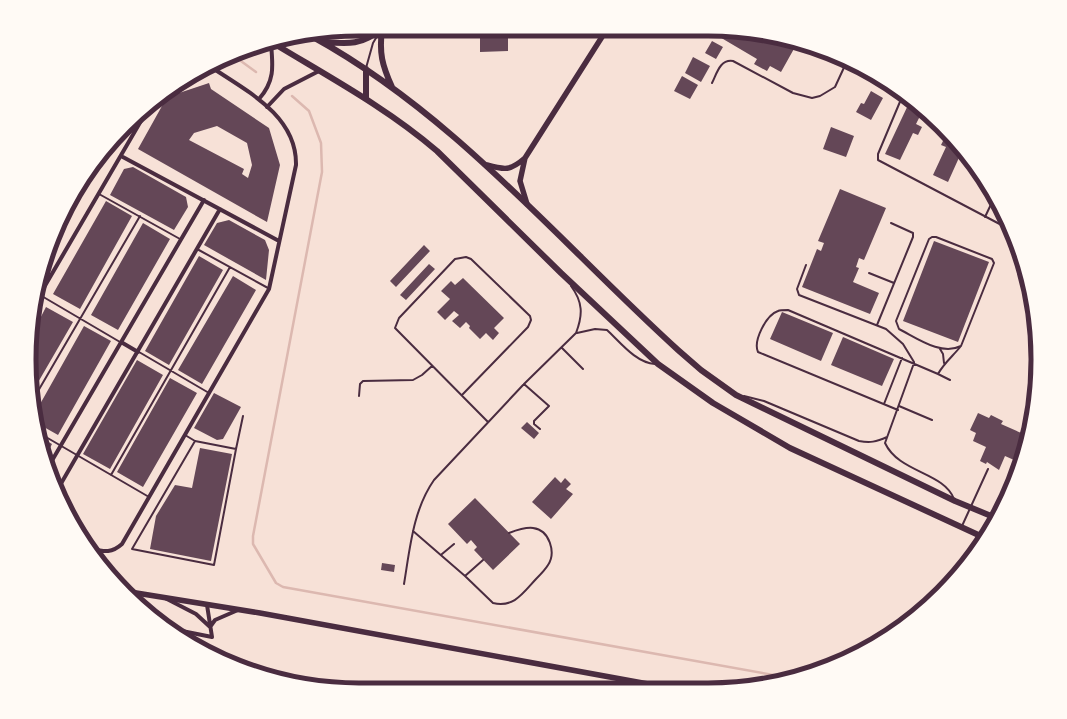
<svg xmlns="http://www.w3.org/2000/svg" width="1067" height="719" font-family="'Asap Condensed',sans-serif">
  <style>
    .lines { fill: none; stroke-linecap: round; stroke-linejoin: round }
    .stream { stroke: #dcb8b0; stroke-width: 2.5 }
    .building { fill: #644757; fill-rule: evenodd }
    .service { stroke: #4a2c40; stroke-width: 2 }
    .minor { stroke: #4a2c40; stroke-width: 4 }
    .tertiary { stroke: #4a2c40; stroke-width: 5.5 }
    .secondary { stroke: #4a2c40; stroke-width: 6 }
    .rim { fill: none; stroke: #4a2c40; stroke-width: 5 }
  </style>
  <rect width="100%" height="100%" fill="#f7e1d7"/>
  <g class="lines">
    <path class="stream" d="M234,56L256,72
      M292,96L309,111L321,143L322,172L253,536V544L276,583L283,587L790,678"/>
  </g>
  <path class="building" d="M480,29H508V51L480,52Z
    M721,30L772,35L795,47L781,72L770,66L767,71L754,64L757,59L718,36Z
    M712,41L723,47L716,59L705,53Z
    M693,57L710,66L701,82L685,73Z
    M682,76L698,85L690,99L674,91Z
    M209,83L211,89L269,128L280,165L267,222L138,149L167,97ZM217,126L247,143L252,165L248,178L242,174L244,169L189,140L194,133Z
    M871,91L883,98L871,120L856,112L861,103L864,104Z
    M909,103L922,112L916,124L922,127L918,135L913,133L900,160L885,154Z
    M831,127L854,136L846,157L823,149Z
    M945,137L950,140L951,138L962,151L948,182L933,175L946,147L941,145Z
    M133,167L186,197L188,207L174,230L110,195L124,169Z
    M840,189L886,208L864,260L859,258L856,267L859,268L853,282L879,293L870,314L802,287L817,249L821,251L824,243L818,241Z
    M106,201L132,216L80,309L53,294Z
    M229,220L265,240L269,250L266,280L204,245L217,223Z
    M143,223L170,239L118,330L91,315Z
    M934,241L989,262L958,342L903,321Z
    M424,245L430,251L396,287L390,281Z
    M199,256L223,270L169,365L145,351Z
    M429,264L435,269L406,300L400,295Z
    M233,276L256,290L202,384L178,370Z
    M463,278L504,318L494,328L499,333L493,340L486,333L480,339L469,328L470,326L466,322L460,328L452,321L459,315L454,311L445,320L437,312L450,299L441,291L451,281L455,285Z
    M46,307L73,322L33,391L30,338Z
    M782,312L833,333L821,361L770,339Z
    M84,326L111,341L58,435L35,422V413Z
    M843,337L894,359L882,386L831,365Z
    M137,360L163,375L110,469L83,454Z
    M170,378L197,393L143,487L117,472Z
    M214,393L241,407L223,439L217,440L194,428Z
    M978,413L989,418L991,415L1003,421L1001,424L1028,436L1022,455L1017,453L1014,460L1005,456L999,470L987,462L986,464L980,461L986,447L973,441L976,433L970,430Z
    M527,422L539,433L534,439L521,428Z
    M40,437L52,444L47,454L42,442Z
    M200,448L232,454L211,561L150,549L156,516L175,485L192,488Z
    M555,477L561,483L565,478L571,484L566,489L573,494L551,519L532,502Z
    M475,498L520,544L493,570L474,550L477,547L471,540L467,544L448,524Z
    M382,563L395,565L394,572L381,570Z"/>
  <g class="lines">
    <path class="service" d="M366,68L373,43L379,33
      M712,83C717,73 720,59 733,61L793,93L812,98L820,96L835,87L847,61
      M902,97L878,154V160L1011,230
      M99,194L180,239
      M985,217L994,198
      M932,237H936L992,259L994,263L961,346C941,356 917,338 899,329L896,321L929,239Z
      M197,249L268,288
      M806,265L797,289L799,295L886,329L903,344L914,362
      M869,273L894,283
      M40,295L120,342
      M877,325L913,237V233L891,223
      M577,333L595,329L607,330C620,342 636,363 655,364
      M562,348L583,369
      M940,349L943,354L944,363
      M139,352L209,393
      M914,363L885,443C899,473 944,472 954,499
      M938,374L950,380
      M524,384L549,406L534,421V424L540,429
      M462,395L528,327L531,320L530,316L471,259L466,257L455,259L399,318L395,328L488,422
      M359,396L360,384L363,381L413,380L422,375L432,366
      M744,396L764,401L859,441C870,443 876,442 887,437
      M34,398L140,216
      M884,404L902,358
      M899,406L932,420
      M898,410L758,352C753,341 766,315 778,311C780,310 785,310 788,310L938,374C944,363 953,356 961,346
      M39,433L149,497
      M185,435L195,441L236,449L214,565L132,549L195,441
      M236,449L243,416
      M111,475L230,267
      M962,526L988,469
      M413,531L465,576
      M442,554L454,544
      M483,560L465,576L493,603C514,608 523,593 536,579C540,575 545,570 548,565C556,553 550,530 533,528C525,527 517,530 509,533
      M404,584C410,548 413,510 434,480L524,384L576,333C583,315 583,302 571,286"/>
    <path class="minor" d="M259,99C275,81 273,66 271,44
      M267,107L284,89L319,71
      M121,156L279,241
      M39,296L145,114
      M121,342L138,352
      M50,464L204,200
      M59,487L220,209
      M92,549C105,552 112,553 122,544L269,289L296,165C297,116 247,91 211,67
      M165,598L196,614L209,626
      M210,627L215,620L238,610
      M177,630L212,637L207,605"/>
    <path class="tertiary" d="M487,165C505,170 510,171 525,158
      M527,204L520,181L525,158L607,29
      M124,591L260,613L681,690"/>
    <path class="secondary" d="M382,29C379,53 382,65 392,87
      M313,37C455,115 559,242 678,350L701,370L736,395L955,501L996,518
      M325,42C348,44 363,45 381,29
      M273,43C329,77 387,108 437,151L561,273L658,364L713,403L790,448L985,538
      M366,69V98"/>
  </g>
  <path d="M0 0H1067V719H0ZM359 36H708A323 323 0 0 1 1031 359V360A323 323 0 0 1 708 683H359A323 323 0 0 1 36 360V359A323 323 0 0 1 359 36Z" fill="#fffaf5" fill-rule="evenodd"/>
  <path class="rim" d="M359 36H708A323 323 0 0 1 1031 359V360A323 323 0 0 1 708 683H359A323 323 0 0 1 36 360V359A323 323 0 0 1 359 36Z"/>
</svg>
